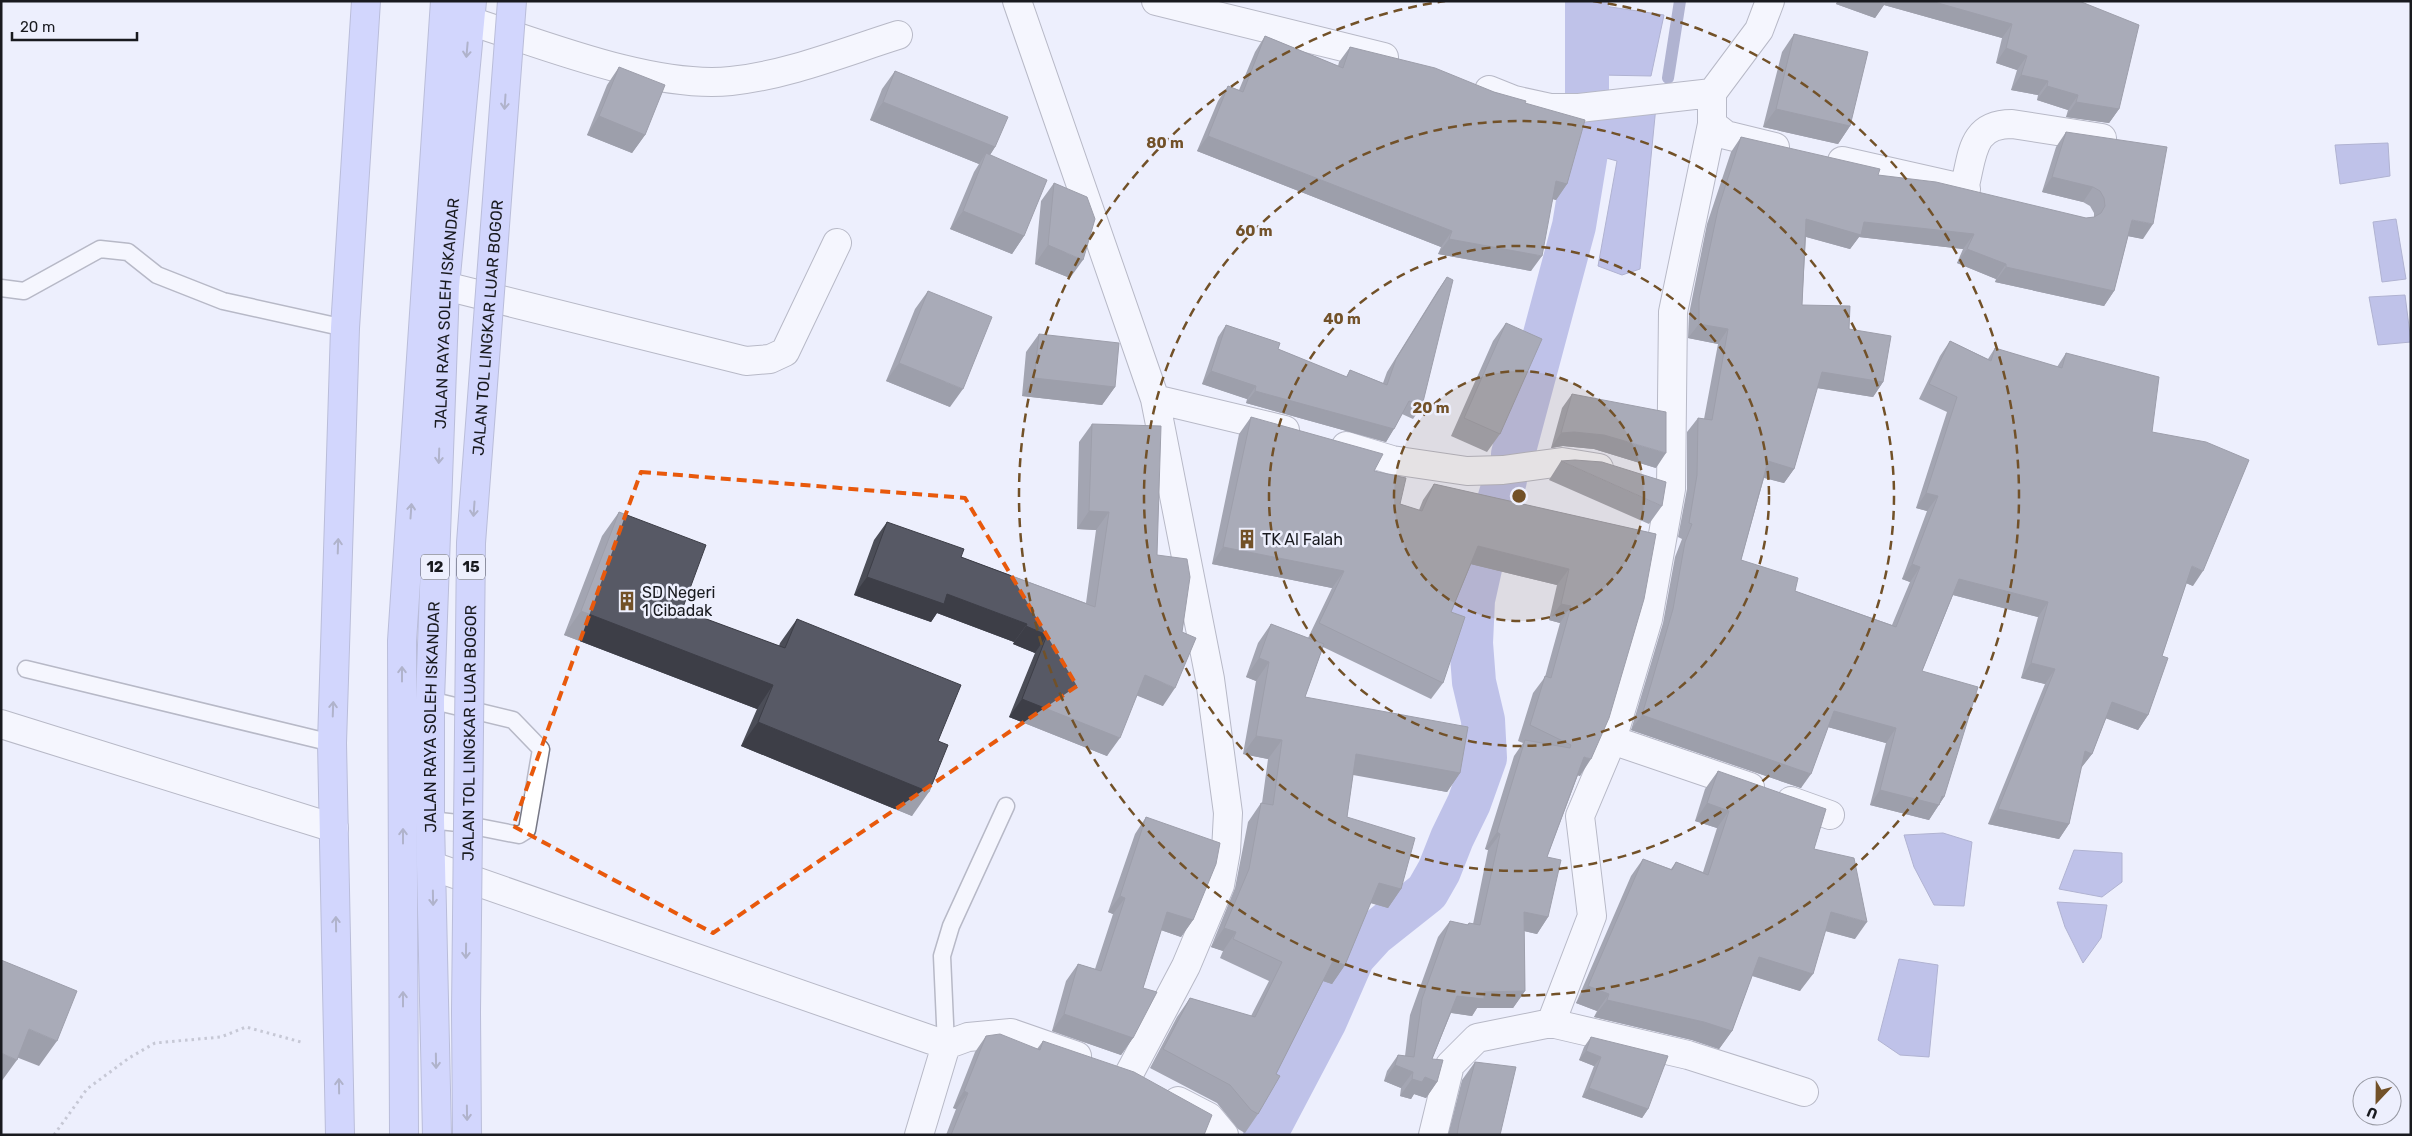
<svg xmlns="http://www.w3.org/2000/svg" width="2412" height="1136" font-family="Rubik,sans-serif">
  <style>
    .water { fill: #888dd1; stroke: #676a9c }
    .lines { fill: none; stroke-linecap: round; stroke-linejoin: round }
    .stream { stroke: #676a9c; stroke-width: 12 }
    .canal { stroke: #888dd1; stroke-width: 44 }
    .lane-casing { stroke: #777885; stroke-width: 19 }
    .street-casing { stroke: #777885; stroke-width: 30 }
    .highway-casing { stroke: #7c81af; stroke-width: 30 }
    .path { stroke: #9899a4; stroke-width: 3; stroke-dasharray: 2.5 4; stroke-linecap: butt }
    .lane { stroke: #fff; stroke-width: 16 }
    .street { stroke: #fff; stroke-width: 28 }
    .highway { stroke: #b2b9fd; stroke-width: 28 }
    .highway-bridge-casing { stroke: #7c81af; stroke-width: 30; stroke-linecap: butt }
    .highway-bridge { stroke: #b2b9fd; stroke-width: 28 }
    .wall { fill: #4b4d57 }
    .shaded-wall { fill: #3d3e47 }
    .building { fill: #575965; stroke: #3d3e47 }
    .oneway { stroke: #666a8e }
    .marked { fill: none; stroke: #e8590c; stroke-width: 4; stroke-dasharray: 10 6; stroke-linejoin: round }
    .ring { fill: none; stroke: #725128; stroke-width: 2.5; stroke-dasharray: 9 6 }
    .labels { text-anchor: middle; stroke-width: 5; stroke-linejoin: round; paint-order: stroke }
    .shield { fill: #edeffd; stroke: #595a62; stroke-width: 1 }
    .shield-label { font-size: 15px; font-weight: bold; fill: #191a1f }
    .street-label { font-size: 16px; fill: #191a1f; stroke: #edeffd }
    .poi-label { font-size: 16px; fill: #191a1f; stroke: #edeffd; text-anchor: start }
    .centre { fill: #725128; stroke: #edeffd; stroke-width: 2.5 }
    .ring-label { font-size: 15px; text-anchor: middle; font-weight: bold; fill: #725128; stroke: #edeffd; stroke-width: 5; stroke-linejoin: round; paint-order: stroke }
  </style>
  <rect width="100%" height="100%" fill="#edeffd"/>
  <path class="water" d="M1604,6L1664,15L1651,76L1601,75Z
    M1657,96L1640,269L1622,275L1598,266L1617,161L1599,156L1603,97Z
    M2388,143L2390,176L2340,184L2335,145Z
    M2396,219L2406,279L2382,282L2373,222Z
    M2405,295L2411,342L2378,345L2369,297Z
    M1943,833L1972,842L1964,906L1934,905L1914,867L1904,835Z
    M2074,850L2122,853V882L2102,897L2059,889Z
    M2057,902L2107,905L2101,938L2083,963L2065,927Z
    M1899,959L1938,965L1929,1057L1900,1055L1878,1040Z"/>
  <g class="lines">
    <path class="stream" d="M1668,78L1680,1"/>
    <path class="canal" d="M1513,454L1574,226L1587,147V1
      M1265,1135L1325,1021L1353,957L1374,934L1427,892L1439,871L1452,838L1469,803L1485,758L1483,720L1474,682L1471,643L1473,600L1483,555L1505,480"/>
    <defs>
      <path id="lane" d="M1,288L24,291L100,249L128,252L157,275L223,301L345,328
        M26,669L332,743
        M430,820L458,823L519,835L527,830L541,749L513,720L430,700
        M946,1045L942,956L951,926L1006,806"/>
      <path id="street" d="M1017,1L1155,399L1210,679L1228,813L1226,851L1220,885L1186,966L1129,1074
        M1156,1L1384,57
        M1770,1L1759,30L1712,93V124L1726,135L1775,147
        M470,21C544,45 654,89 731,81C788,75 844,52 898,35
        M1489,90L1514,100L1550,108H1579L1712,93
        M1842,161L1966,189
        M1964,189C1973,156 1970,124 2012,124L2102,138
        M445,286L746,361L770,359L785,352L837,243
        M1155,399L1285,430
        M1346,446L1392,460L1467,471L1503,470L1562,462L1599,468
        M1,724L334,828
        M1612,740L1750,787
        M1791,801L1830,815
        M432,866L946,1045L968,1037L1011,1033L1077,1056
        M1551,1023L1592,916L1580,816L1612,740L1648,619L1671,489L1673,312L1712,124
        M1178,1101L1209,1117L1224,1135
        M919,1135L946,1045
        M1433,1135L1450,1065L1477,1038L1551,1023L1688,1055L1804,1092"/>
      <g id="highway">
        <path d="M340,1135L332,743L345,328L366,1"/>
        <path d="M404,1135L402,641L445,1"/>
        <path id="s1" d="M437,1135L430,820V700L445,286L472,1"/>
      </g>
    </defs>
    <use href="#lane" class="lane-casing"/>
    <use href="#street" class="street-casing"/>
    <use href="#highway" class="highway-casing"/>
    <path class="path" d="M54,1135L87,1089L129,1058L155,1043L221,1037L246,1027L301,1042"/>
    <use href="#lane" class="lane"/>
    <use href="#street" class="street"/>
    <use href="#highway" class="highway"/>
    <defs>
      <g id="highway-bridge">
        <path id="s2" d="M467,1135L466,1012L471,543L512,1"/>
      </g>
    </defs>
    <use href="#highway-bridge" class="highway-bridge-casing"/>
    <use href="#highway-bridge" class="highway-bridge"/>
  </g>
  <path class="wall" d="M1837,1H2079L2119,109L2109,123L2066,117L2068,110L2037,100L2038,95L2011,90L2017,70L1996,63L2002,38L1884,5L1875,18L1836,4Z
    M1794,34L1850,126L1838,144L1763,127L1782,52Z
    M1265,36L1338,66L1339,62L1350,47L1494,92L1525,103L1567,184L1556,200L1553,199L1531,271L1438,254L1441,247L1197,151L1218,101L1228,86L1239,90L1255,52Z
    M619,67L645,135L632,153L587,135L607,85Z
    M895,71L995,147L990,155L1024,236L1012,254L950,229L974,172L979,164L870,120L882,89Z
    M2066,132L2143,239L2128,236L2114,291L2104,306L1995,282L1996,279L1957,263L1963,249L1859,237L1850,249L1806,237L1802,305L1849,329L1883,382L1873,397L1817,388L1794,469L1784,483L1764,478L1741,560L1795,591L1892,625L1910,582L1902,579L1927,511L1916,508L1947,412L1919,399L1940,356L1950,341L1988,359L1995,348L2057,367L2066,353L2152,432L2193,586L2186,583L2162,656L2148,715L2138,730L2106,718L2092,754L2081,768L2069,824L2059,839L1988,824L2045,684L2021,678L2038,617L1953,595L1922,671L1944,797L1929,820L1870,805L1886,743L1828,727L1801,788L1631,730L1663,623L1675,557L1682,539L1678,537L1687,489V432L1698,418L1704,419L1718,344L1688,338L1689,314L1707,224L1731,152L1741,137L1878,175L2086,218L2094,217V213L2090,206L2083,202L2042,192L2056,147Z
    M1054,183L1070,278L1035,264L1041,201Z
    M1447,277L1422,406L1413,419L1402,414L1386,442L1246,403L1247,399L1202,384L1218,337L1226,325L1278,349L1346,377L1350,370L1383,383L1387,372L1438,290Z
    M928,291L950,407L886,381L915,309Z
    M1506,323L1500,434L1487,452L1451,436L1493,341Z
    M1039,334L1115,387L1102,405L1022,396L1026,352Z
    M1572,394L1656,468L1594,449L1563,446L1551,448L1562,408Z
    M1251,417L1374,471L1400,504L1419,510L1423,500L1434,484L1656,534L1580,776L1578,775L1547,857L1548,917L1537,934L1524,931L1525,991L1513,1008H1477L1472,1016L1451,1013L1432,1059L1437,1082L1426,1098L1414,1094L1411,1099L1400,1096L1401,1088L1384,1081L1387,1071L1398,1055L1405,1056L1410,1015L1438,937L1450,921L1467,925L1469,923L1473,924L1488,850L1485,849L1514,756L1523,743L1518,741L1533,693L1545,677L1560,623L1549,620L1557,585L1471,564L1451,612L1443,683L1431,699L1323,647L1305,697L1460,773L1447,792L1353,774L1347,817L1401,889L1388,908L1370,903L1345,965L1332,984L1323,981L1276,1074L1258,1114L1245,1133L1238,1129L1217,1103L1150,1068L1177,1017L1190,998L1251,1016L1269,981L1220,958L1223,951L1211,947L1235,888L1248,822L1261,803H1262L1268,759L1243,754L1256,681L1246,677L1258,643L1271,624L1308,638L1332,588L1212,564L1239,434Z
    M1092,424L1157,555L1163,706L1137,695L1107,756L1009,717L1035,653L1013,644L1014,642L937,613L931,622L854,595L874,540L887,522L961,557L1086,603L1096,530L1077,529L1079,442Z
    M1561,461L1662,506L1649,524L1549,480Z
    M619,512L682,610L779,646L780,643L797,619L938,741L912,816L741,746L757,709L564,635L602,536Z
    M1718,771L1814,849L1855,939L1825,931L1800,991L1752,976L1732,1031L1719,1049L1692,1040L1594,1017L1597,1011L1576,1003L1631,876L1643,859L1671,869L1676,862L1703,872L1717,828L1695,821L1705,789Z
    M1146,817L1193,920L1181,937L1161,930L1143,988L1133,1038L1121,1055L1052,1031L1066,981L1078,964L1095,969L1113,914L1108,912L1135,834Z
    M986,1036L1037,1049L1043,1041L1204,1135H946L956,1109L953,1108L975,1052Z
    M1591,1037L1648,1109L1642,1118L1582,1097L1594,1066L1579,1060L1584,1047Z
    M1475,1062L1500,1135H1448L1462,1080Z"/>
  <path class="shaded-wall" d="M1838,1H1931L2012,24L2002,38L1884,5L1875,18L1836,4Z
    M2006,48L2027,56L2017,70L1996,63Z
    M2021,75L2048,81L2038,95L2011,90Z
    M2047,86L2078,95L2068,110L2037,100Z
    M883,102L995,147L983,166L986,153L979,164L870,120Z
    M2076,102L2119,109L2109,123L2066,117Z
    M1776,109L1850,126L1838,144L1763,127Z
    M599,116L645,135L632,153L587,135Z
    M1208,136L1452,231L1441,247L1197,151Z
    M2052,177L2093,187L2083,202L2042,192Z
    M1556,181L1567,184L1556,200L1545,197Z
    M963,211L1024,236L1012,254L950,229Z
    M1806,219L1864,222L1974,234L1963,249L1859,237L1850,249L1796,234Z
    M2132,220L2153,224L2143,239L2122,235Z
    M1449,239L1542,256L1531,271L1438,254Z
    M1048,245L1083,260L1070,278L1035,264Z
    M1967,249L2006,264L1996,279L1957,263Z
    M2006,267L2114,291L2104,306L1995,282Z
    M1699,324L1728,329L1718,344L1688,338Z
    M899,363L963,389L950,407L886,381Z
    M1211,371L1256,386L1247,399L1202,384Z
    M1822,372L1883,382L1873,397L1811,387Z
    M1034,378L1115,387L1102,405L1022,396Z
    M1255,391L1394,429L1386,442L1246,403Z
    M1574,432L1604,435L1666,453L1656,468L1594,449L1563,446L1551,448L1561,433Z
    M1768,461L1794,469L1784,483L1758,476Z
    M1926,493L1938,496L1927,511L1916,508Z
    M1089,511L1109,512L1096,530L1077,529Z
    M1478,546L1569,569L1557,585L1466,563Z
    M1223,547L1344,571L1332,588L1212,564Z
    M1912,564L1920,567L1910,582L1902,579Z
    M2192,566L2203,571L2193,586L2181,581Z
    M867,577L947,594L1027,624L1014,642L937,613L931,622L854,595Z
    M1959,579L2048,602L2038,617L1949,594Z
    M1561,604L1571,606L1560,623L1549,620Z
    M581,611L773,685L757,709L564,635Z
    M1026,626L1047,635L1035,653L1013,644Z
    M1259,658L1269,662L1256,681L1246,677Z
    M2031,663L2055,669L2045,684L2021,678Z
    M1145,675L1175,688L1163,706L1133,694Z
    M1022,699L1120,738L1107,756L1009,717Z
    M2112,702L2148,715L2138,730L2102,717Z
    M1834,711L1896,728L1886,743L1824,726Z
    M1642,715L1811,774L1801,788L1631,730Z
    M758,722L929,792L912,816L741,746Z
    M1256,736L1282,740L1268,759L1243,754Z
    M2085,751L2092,754L2081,768Z
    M1356,754L1460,773L1447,792L1342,773Z
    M1584,757L1591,759L1580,776L1573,774Z
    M1880,790L1942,796L1944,797L1929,820L1870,805Z
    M1707,803L1729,811L1717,828L1695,821Z
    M1998,809L2069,824L2059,839L1988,824Z
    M1497,832L1500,834L1488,850L1485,849Z
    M1379,883L1401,889L1388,908L1365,901Z
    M1120,896L1125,898L1113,914L1108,912Z
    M1167,912L1193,920L1181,937L1155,928Z
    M1524,912L1548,917L1537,934L1512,928Z
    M1831,912L1867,922L1855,939L1819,929Z
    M1224,928L1236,932L1223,951L1211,947Z
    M1759,957L1813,974L1800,991L1747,974Z
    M1333,961L1345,965L1332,984L1320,980Z
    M1588,986L1609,994L1597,1011L1576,1003Z
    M1525,991L1513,1008H1477L1472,1016L1446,1012L1457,996L1484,992Z
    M1607,1000L1704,1022L1732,1031L1719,1049L1692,1040L1594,1017Z
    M1064,1014L1133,1038L1121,1055L1052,1031Z
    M29,1029L57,1041L39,1066L11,1055Z
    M1586,1051L1601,1057L1594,1066L1579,1060Z
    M1,1053L17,1060L1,1082Z
    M1395,1065L1413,1072L1401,1088L1384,1081Z
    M1425,1077L1437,1082L1426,1098L1414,1094L1411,1099L1400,1096L1412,1079Z
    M1589,1088L1648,1109L1642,1118L1582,1097Z
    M964,1091L968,1093L956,1109L953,1108Z"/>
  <path class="building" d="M1877,1H1886L1885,4Z
    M1931,1H2079L2139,25L2119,109L2076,102L2078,95L2047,86L2048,81L2021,75L2027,56L2006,48L2012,24Z
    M1794,34L1868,52L1850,126L1776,109Z
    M1265,36L1343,68L1350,47L1435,68L1494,92L1526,101L1525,103L1585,120L1567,184L1556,181L1542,256L1449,239L1452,231L1208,136L1228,86L1243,92Z
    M619,67L665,85L645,135L599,116Z
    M895,71L1008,117L995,147L883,102Z
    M2066,132L2167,147L2153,224L2132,220L2114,291L2006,267V264L1967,249L1974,234L1864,222L1861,235L1806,219L1802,305L1850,306L1849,329L1891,336L1883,382L1822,372L1794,469L1768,461L1741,560L1798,578L1795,591L1896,627L1920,567L1912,564L1938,496L1926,493L1957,397L1929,384L1950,341L1991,361L1995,348L2062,368L2066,353L2159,377L2152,432L2206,442L2249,460L2203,571L2192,566L2162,656L2168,658L2148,715L2112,702L2092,754L2085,751L2069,824L1998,809L2055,669L2031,663L2048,602L1959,579L1922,671L1978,687L1944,797L1942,796L1939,805L1880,790L1896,728L1834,711L1811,774L1642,715L1673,609L1685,542L1692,524L1689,523L1697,475L1698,418L1712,420L1728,329L1699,324V299L1718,209L1741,137L1880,169L1878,175L1936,182L2086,218L2094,217L2101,213L2105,206L2104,198L2100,191L2093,187L2052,177Z
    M986,153L1047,180L1024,236L963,211Z
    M1054,183L1087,197L1095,219L1083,260L1048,245Z
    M1447,277L1453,280L1422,406L1409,401L1394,429L1255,391L1256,386L1211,371L1226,325L1280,343L1278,349L1347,377L1350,370L1387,385L1396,359Z
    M928,291L992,317L963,389L899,363Z
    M1506,323L1542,339L1500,434L1464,418Z
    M1039,334L1119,343L1115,387L1034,378Z
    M1572,394L1666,412V453L1604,435L1574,432L1561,433Z
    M1251,417L1383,454L1374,471L1406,478L1400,504L1422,511L1434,484L1656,534L1644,599L1609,718L1591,759L1584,757L1547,857L1561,860L1548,917L1524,912L1525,991L1484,992V999L1457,996L1432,1059L1443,1060L1437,1082L1425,1077L1422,1082L1412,1079L1413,1072L1395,1065L1398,1055L1414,1057L1422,999L1450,921L1468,925L1469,923L1480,925L1500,834L1497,832L1525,740L1570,748L1571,745L1530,725L1545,676L1551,678L1571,606L1561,604L1569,569L1478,546L1451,612L1465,617L1443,683L1319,623L1344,571L1223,547Z
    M1092,424L1161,426L1157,555L1187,559L1190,577L1182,632L1196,638L1175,688L1145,675L1120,738L1022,699L1047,635L1026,626L1027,624L947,594L944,604L867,577L887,522L964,549L961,557L1095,607L1109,512L1089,511Z
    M1575,460L1602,462L1666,482L1662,506L1561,461Z
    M619,512L706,545L682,610L785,648L797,619L961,685L938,741L948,745L929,792L758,722L773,685L581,611Z
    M1271,624L1324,644L1305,697L1468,727L1460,773L1356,754L1347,817L1415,838L1401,889L1379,883L1345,965L1333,961L1276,1074L1280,1076L1258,1114L1251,1110L1230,1085L1163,1049L1190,998L1255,1017L1282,962L1233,939L1236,932L1224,928L1249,869L1261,803L1273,805L1282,740L1256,736L1269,662L1259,658Z
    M1718,771L1826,809L1814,849L1854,858L1867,922L1831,912L1813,974L1759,957L1732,1031L1704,1022L1607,1000L1609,994L1588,986L1643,859L1672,870L1676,862L1708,875L1729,811L1707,803Z
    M1146,817L1220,843L1216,864L1193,920L1167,912L1143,988L1157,992L1133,1038L1064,1014L1078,964L1101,971L1125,898L1120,896Z
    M1,960L77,991L57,1041L29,1029L17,1060L1,1053Z
    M1000,1034L1040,1050L1043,1041L1134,1072L1212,1115L1204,1135H951L968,1093L964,1091L986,1036Z
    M1591,1037L1668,1056L1648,1109L1589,1088L1601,1057L1586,1051Z
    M1475,1062L1516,1067L1500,1135H1457L1459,1123Z"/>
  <defs><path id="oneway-shaft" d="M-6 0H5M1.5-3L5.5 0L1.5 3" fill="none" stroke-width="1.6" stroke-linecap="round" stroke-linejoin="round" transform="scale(1.25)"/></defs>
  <g class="oneway">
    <use href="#oneway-shaft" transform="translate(467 50) rotate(95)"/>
    <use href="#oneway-shaft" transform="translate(505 102) rotate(94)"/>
    <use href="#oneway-shaft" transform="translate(439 456) rotate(92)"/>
    <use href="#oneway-shaft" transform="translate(474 509) rotate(94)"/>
    <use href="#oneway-shaft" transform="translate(411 511) rotate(-86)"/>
    <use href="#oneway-shaft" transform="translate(338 546) rotate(-88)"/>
    <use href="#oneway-shaft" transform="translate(402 674) rotate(-90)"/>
    <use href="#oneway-shaft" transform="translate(333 709) rotate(-88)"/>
    <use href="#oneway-shaft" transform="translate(403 836) rotate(-90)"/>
    <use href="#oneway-shaft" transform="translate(433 898) rotate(89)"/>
    <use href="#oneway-shaft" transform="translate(336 924) rotate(-91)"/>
    <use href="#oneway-shaft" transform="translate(466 951) rotate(91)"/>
    <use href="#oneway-shaft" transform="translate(403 999) rotate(-90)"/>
    <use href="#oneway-shaft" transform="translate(436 1061) rotate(89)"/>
    <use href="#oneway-shaft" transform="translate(339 1086) rotate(-91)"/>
    <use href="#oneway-shaft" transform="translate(467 1113) rotate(89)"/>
  </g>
  <path d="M0 0H2412V1136H0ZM641,472L965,498L1077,686L713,933L513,826Z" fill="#edeffd" fill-opacity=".55" fill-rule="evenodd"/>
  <path class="marked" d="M641,472L965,498L1077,686L713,933L513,826Z"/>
  <circle cx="1519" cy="496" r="125" fill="#725128" fill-opacity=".12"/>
  <g class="ring">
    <circle cx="1519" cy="496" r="125"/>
    <circle cx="1519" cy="496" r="250"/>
    <circle cx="1519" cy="496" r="375"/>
    <path d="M1593 1A500 500 0 1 1 1445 1"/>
  </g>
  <defs>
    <symbol id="building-bare" viewBox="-9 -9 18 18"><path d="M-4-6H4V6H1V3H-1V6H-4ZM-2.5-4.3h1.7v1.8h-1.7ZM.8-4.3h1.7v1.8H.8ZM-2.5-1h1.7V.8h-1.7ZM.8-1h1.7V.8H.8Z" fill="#725128" stroke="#edeffd" stroke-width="2.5" paint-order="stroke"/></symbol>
  </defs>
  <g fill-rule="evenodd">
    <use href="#building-bare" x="1233" y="525" width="28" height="28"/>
    <use href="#building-bare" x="613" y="587" width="28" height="28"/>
  </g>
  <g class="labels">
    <g class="shield">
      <rect x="421" y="554.5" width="28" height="25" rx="4"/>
      <rect x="457" y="554.5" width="28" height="25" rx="4"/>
    </g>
    <g class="shield-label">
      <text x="435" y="572">12</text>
      <text x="471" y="572">15</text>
    </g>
    <g class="street-label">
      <text dy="6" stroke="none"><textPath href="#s1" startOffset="822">JALAN RAYA SOLEH ISKANDAR</textPath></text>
      <text dy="6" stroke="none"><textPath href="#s2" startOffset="808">JALAN TOL LINGKAR LUAR BOGOR</textPath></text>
      <text dy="6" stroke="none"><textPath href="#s1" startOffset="418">JALAN RAYA SOLEH ISKANDAR</textPath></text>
      <text dy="6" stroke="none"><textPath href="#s2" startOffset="402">JALAN TOL LINGKAR LUAR BOGOR</textPath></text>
    </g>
    <g class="poi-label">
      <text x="1262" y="545">TK Al Falah</text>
      <text x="642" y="598">SD Negeri<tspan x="642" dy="18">1 Cibadak</tspan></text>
    </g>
  </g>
  <circle cx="1519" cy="496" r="8" class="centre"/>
  <g class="ring-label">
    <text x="1165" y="148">80 m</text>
    <text x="1254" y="236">60 m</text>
    <text x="1342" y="324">40 m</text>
    <text x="1431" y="413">20 m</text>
  </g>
  <rect width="2412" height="1136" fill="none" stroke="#191a1f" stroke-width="5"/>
  <g transform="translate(2377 1101) rotate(202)"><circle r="24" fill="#edeffd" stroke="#989aa4"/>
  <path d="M0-4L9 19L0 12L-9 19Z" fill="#725128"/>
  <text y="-8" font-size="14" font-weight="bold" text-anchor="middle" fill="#191a1f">U</text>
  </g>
  <path d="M12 32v8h125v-8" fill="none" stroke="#191a1f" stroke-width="2.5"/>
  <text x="20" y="32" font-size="15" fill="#191a1f" stroke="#edeffd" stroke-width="4" paint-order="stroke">20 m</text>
</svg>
